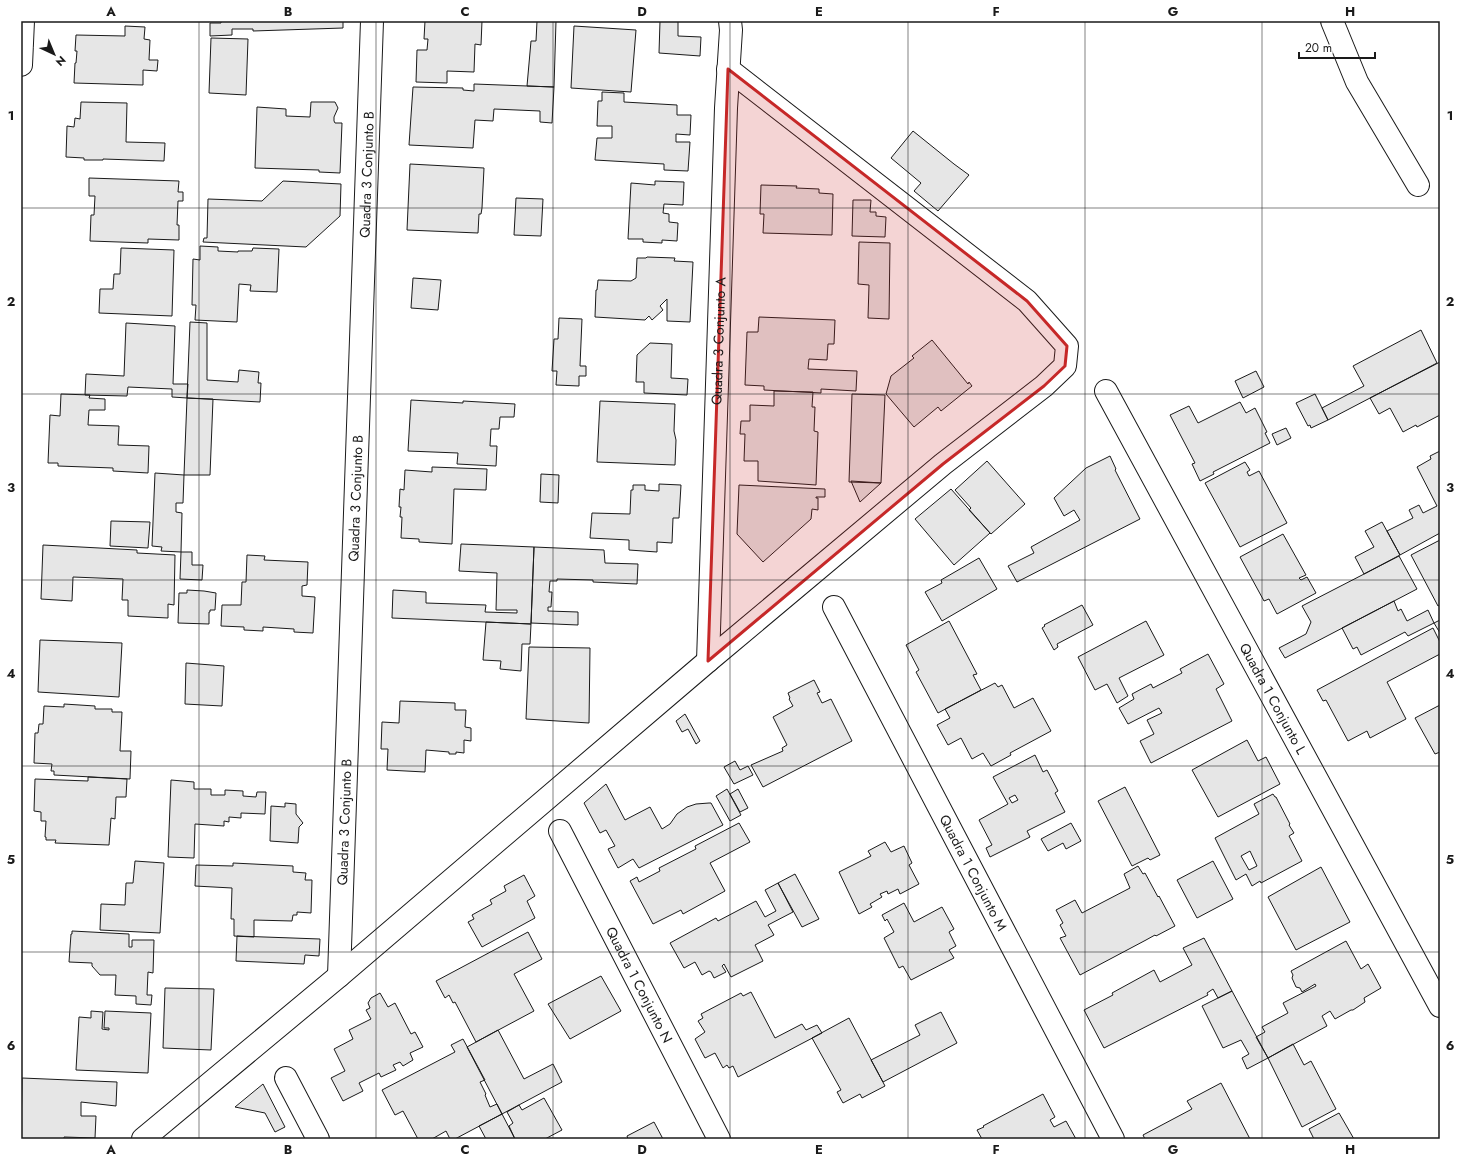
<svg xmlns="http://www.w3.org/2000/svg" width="1461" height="1160" font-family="Jost,sans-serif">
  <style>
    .building { fill: #e6e6e6; stroke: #1a1a1a; fill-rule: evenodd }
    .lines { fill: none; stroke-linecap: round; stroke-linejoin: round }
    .street-casing { stroke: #1a1a1a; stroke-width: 24 }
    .street { stroke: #fff; stroke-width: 22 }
    .marked { fill: #c62828; fill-opacity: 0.2; stroke: #c62828; stroke-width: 3; stroke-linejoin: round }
    .grid { fill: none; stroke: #1a1a1a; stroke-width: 1; stroke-opacity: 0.55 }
    .labels { text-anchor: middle; stroke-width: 3; stroke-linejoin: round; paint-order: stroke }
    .street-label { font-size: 14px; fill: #1a1a1a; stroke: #fff }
    .neatline { fill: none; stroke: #1a1a1a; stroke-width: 1.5 }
    .grid-label { font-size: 13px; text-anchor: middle; font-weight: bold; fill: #1a1a1a }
  </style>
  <rect width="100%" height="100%" fill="#fff"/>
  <path class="building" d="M221,21H343V28L253,31V29H232V35L210,36V23H221Z
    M425,21H482L481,45L475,44L474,72L447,71V83L416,82L417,50H427L428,39H424Z
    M537,21H556L554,87L527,86L531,41H536Z
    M660,21H678V36L701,37L700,56L659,53Z
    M125,26L145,27L144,39L150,40L149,60H158L157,71L143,70V85L74,83L75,63H76L77,51H75L76,35L125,36Z
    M574,26L636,30L631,92L571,88Z
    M211,38L248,39L246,95L209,93Z
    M474,84L554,87L552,123L540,122V111L494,109L493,121L475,120L473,148L409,145L413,87L463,88V90L474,91Z
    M602,92L624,93V102L677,105V115H691L690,135L676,134V142H690L688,171L664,170V164L595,160L597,138H612V126H597L598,101H602Z
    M81,102L127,103L126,142L165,143L164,161L103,159V160H84V158L66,157L67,126L74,127L75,118L80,119Z
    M311,102H335L338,108L334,117V121L335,123H342L340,173L319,172V170L255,168L257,107L286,109V116L310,117Z
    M913,131L954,164L969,175L938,211L914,191L921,183L891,158Z
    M410,164L484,168L482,208L481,214H479L478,233L407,230Z
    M89,178L179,181L178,192H183V201H178L177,225H179V240L148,239V243L90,241L91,215H94L95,196H89Z
    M283,181L341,184L340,216L306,247L203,242L204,238H207L208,199L262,201Z
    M655,181L684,182L683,205L664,204L663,213L669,214V222L678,223L677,241L662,240V243L643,242V239H628L631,183L655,185Z
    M761,185L797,186L796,188L819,189V193L833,194L832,235L763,233L764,214H760Z
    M516,198L543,199L541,236L514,235Z
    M853,200H871L870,212H876V216L886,217L885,237L852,236Z
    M859,242L890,243L889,319L868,318L869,285L858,284Z
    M200,246L218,247V251L238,252V251H252L253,248L279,249L277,292L250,291L251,285L239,284L237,322L195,320L196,305H192L193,259L200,260Z
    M121,248L174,250L172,316L99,313L100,289H113L114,274H120Z
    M647,257L675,258L674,261L693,262L690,322L667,321V299L660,306L663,310L652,320L649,316L645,320L595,317L596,290H597L598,280L631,281L636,278L637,258H646Z
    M413,278L441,280L438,310L411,308Z
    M759,317L835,320L834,344H828L827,360L809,359L808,369L857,371L856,391L821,389V393L764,390V386L745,385L747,332H758Z
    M559,318L582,319L580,366H586V376H579V386L556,385L557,371H552L554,339H558Z
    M190,322L207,323V380L238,382L239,370L259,372L258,383H261L260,402L187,398Z
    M126,323L175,326L173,384H188L187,398L172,397V389L128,387L127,396L85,395L86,374L124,376Z
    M1421,330L1437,363L1328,420L1322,408L1364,386L1353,366Z
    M932,340L968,384L969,382L972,386L941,411L938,407L914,427L886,394L891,376L914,358L912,356Z
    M650,343L672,344L671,378L688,379L687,395L644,393V382H636L637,355Z
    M1440,362V415L1417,427L1416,425L1403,432L1390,408L1379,414L1370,398Z
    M1256,371L1264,387L1243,398L1235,381Z
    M774,391L813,392L812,407H815L814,431L818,432L816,485L758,481V461H744L745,434H740L741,421H750V405L774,406Z
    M61,394L90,395L89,398L105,399V410H89L88,425L119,426L118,445L149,446L148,473L113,471V468L58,466V463H48L50,415L60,416Z
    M852,394L885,395L881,483L849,482Z
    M1315,394L1328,420L1311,428L1310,425L1308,426L1296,403Z
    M187,398L213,399L210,475H184Z
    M411,400L463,403V401L515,404L514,417H500L499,429H491L490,446H497L496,466L457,464L458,453L408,451Z
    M600,401L675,404L674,431L676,440L675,465L597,462Z
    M1240,402L1246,413L1255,408L1267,432L1265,433L1270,443L1215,471L1213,472L1214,474L1200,481L1192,464L1195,463L1170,415L1189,406L1198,423Z
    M1286,428L1291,438L1277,445L1272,434Z
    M1440,451V533L1400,555L1387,531L1413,518L1409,510L1419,505L1423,513L1437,506L1417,467L1431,459L1430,456Z
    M1110,456L1116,469L1115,470L1140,519L1017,582L1008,566L1034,553L1031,547L1080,520L1074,510L1064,516L1054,498L1086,468Z
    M987,461L1025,504L991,534L969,510L971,508L955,490Z
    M1245,462L1250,470L1247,472L1249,476L1259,471L1287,523L1240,547L1205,483Z
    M432,467L487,469L486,490L454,489L452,544L419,542V539L401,538L402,517H400L401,507H399L400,489L404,490L405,470L432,472Z
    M155,473L184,475L183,503H176V512L182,513L181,552L161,551L162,547L152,546Z
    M541,474L559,475L558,503L540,502Z
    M851,481L881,483L860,502Z
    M659,484L681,485L679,518H673L672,543L657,542V552L629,550V540L590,538L592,513L630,514L631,490H633V485H645V490L659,491Z
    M739,485L825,489V497H816V498H818V510L812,509L811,519L763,562L737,534Z
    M951,489L990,533L954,565L915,519Z
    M111,521L150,522L148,548L110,546Z
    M1382,522L1400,555L1364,574L1355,557L1374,547L1365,531Z
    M1283,534L1306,575L1299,578L1301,580L1307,577L1316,593L1277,614L1269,599L1264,601L1240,557Z
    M1440,540V605L1438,606L1411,555Z
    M461,544L534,547L531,624L392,618L393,590L426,592V603L486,605L485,612L517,613V610H496L497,573L459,571Z
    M43,545L137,550V553L175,555L174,605L168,604V618L128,616V600H122L123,579L73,577L72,601L41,599Z
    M534,547L604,550L605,563L638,564L637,584L593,582V580L557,579V581H550L549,592H552L551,607H548V611L578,612V625L531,623Z
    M181,552H192V565H203L202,580L180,579Z
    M247,555L265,556L264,560L308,562L307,585L302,586V596L315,597L313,633L294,632V629L263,627V631L244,630V627L221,626L222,605H241L242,582H246Z
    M1399,556L1417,589L1285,658L1279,648L1306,634L1311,622L1302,606Z
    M979,558L997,589L942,621L925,592L942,583L941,580Z
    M187,590L204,591L216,593L215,610H210V612H209V624L178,623L179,593H187Z
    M1394,601L1398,611L1401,609L1407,621L1428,610L1434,623L1408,636L1405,632L1361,655L1357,647L1353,649L1342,628Z
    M1082,605L1093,625L1057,644L1058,647L1054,650L1042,628L1045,626L1044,625Z
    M1440,620V633L1434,623Z
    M949,621L977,674L973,675L981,690L938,713L916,672L919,670L906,645Z
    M1146,621L1164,655L1119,678L1128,696L1117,703L1107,684L1095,690L1078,657Z
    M486,622L531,624L530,644H522L521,671L500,669L501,661L483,660Z
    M1433,628L1440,642V654L1387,682L1406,719L1370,738L1367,731L1348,741L1326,700L1323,701L1317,690Z
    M40,640L122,643L119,697L38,692Z
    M529,647L590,648L589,723L526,719Z
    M1208,654L1224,684L1216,689L1232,721L1151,763L1140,741L1154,734L1147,720L1162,713L1159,708L1128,724L1119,708L1134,699L1132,694L1151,684L1153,688L1182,673L1180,669Z
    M186,663L224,666L222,706L185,704Z
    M814,680L820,692L817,693L822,703L831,699L852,741L763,787L751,765L783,751L782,748L787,745L773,717L793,706L789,699L790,698L788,693Z
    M995,683L998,687L1002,685L1014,708L1033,698L1051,731L1010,753L1011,755L991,766L983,753L972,759L961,738L948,745L937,725L950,718L945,709Z
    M400,701L455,703V710H466L465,727L471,728V741L464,740V753L456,752V754H449V752L426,750L425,772L387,770L388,749H381L382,722L399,723Z
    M64,704L95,706V709H112V712H122L120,751H131L130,779L54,775V771H51L52,764L34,763L35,733H38L39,724H43L44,706L64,707Z
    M1440,705V752L1435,754L1415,718Z
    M685,714L700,741L696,744L688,729L682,732L676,721Z
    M1247,740L1258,761L1266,757L1280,784L1218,817L1192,770Z
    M1035,755L1043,772L1047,770L1058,791L1055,793L1065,812L1027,831L1030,837L990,857L986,848L992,845L979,820L1008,804L993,777ZM1015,795L1018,800L1012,803L1009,798Z
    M735,761L740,770L748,766L753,775L734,784L724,767Z
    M88,777L127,779L126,797H116L115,819L111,818L109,845L55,843L56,840H46V837H45L46,821H41V812L34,811L35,779L88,781Z
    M171,780L194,782V789H211V795H225V790L243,791V796L256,797L257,792H266L265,814L241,813V818L229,817V822L224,821V826L195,824L194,858L168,857Z
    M606,784L625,820L650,807L662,829L670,824L677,814L687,807L696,804L709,803H711L723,825L639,868L633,859L618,868L608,849L615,846L606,830L600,833L584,803Z
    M1125,787L1160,855L1150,860L1148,858L1132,866L1098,801Z
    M727,789L741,815L730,821L716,796Z
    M738,789L748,808L740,812L730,794Z
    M1273,794L1275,797H1276L1290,824L1289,825L1294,833L1289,836L1302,861L1261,883L1260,881L1252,886L1246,874L1236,880L1215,838L1259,814L1254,804ZM1250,851L1257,866L1249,870L1241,856Z
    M285,803L296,804V814L303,823L299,827L298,843L270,841L271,806L285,807Z
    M739,823L750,842L710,863L725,891L683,914L681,910L653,924L630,881L637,877L639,882L660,871L659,868L696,849L695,846Z
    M1071,823L1081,841L1066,849L1063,843L1048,851L1041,839Z
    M885,842L891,852L904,846L912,863L909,865L919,884L900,894L898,889L888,894L887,891L880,894L882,897L870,904L872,907L859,914L839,872L871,856L868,851Z
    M135,861L164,863L160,933L100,930L101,904L125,905L126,883H133Z
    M1213,861L1233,899L1197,918L1177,880Z
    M233,863L293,866V872L306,873L305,880H312L311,913L297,912V915H293L292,921L254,920V937L234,936V919H231L232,888L195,886L196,865L233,866Z
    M1138,866L1143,874L1145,873L1158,897L1159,896L1175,926L1156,936L1155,935L1146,940L1080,975L1060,938L1066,936L1060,925L1063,923L1056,910L1075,900L1082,913L1130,888L1124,874Z
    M1321,867L1350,922L1296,950L1268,897Z
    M795,874L819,919L802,927L778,883Z
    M524,875L535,896L527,901L535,918L482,947L468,922L474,919L472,915L492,904L490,900L506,891L504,886Z
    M778,883L793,912L768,925L774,935L755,945L763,961L731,977L724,964L722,966L726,972L714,978L711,972L709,971L702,975L695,962L684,968L670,943L716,918L718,921L756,901L765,917L776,911L765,890Z
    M904,903L914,922L942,907L954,929L949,932L956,946L949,950L954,958L911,980L903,966L899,968L884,938L894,932L887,919L885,921L882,915Z
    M72,931L129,934V947H132V940H154L153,973L148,972L147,995H152L151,1005L136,1004V996L115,995L116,975H100L92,966V963L69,962L71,934H72Z
    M528,932L542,959L514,974L534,1011L476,1042L455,1002L453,1003L449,995L445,998L436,981Z
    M237,936L320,939L319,956L305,955L304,964L236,961Z
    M1204,938L1232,991L1218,998L1213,989L1207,993L1208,995L1104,1048L1084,1010L1113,995L1112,993L1154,970L1160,982L1192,965L1183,948Z
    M1346,941L1361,969L1368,964L1381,988L1364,998L1365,1002L1353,1010H1351L1335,1019L1330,1011L1322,1016L1327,1026L1268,1058L1256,1037L1265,1032L1262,1027L1288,1013L1283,1003L1316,986L1315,984L1302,992L1300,988L1296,987L1292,978L1293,975L1291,971Z
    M601,976L621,1011L570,1039L548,1004Z
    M165,988L214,989L211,1050L163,1048Z
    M1232,991L1268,1058L1247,1069L1242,1058L1249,1054L1241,1040L1223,1048L1202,1006Z
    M751,992L775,1038L802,1024L806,1030L817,1025L822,1033L738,1077L733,1066L729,1068L727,1065L723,1068L715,1053L705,1058L695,1039L705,1032L698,1021L703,1018L701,1014L741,993L743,996Z
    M380,993L388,1007L395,1003L411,1034L415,1032L423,1047L410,1053L413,1060L403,1066L400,1062L393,1065L396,1070L381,1077L379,1073L359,1083L363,1091L343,1101L331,1078L345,1071L334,1049L353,1039L349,1030L371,1019L366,1010L370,1008L368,1003L371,998Z
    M91,1011L103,1012L102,1029L109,1030V1028H104L105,1011L151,1013L148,1073L76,1070L79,1017L91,1018Z
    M941,1012L957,1043L883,1082L871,1060L920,1035L915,1025Z
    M849,1018L885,1086L862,1098L860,1094L843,1103L837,1092L841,1090L812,1038Z
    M498,1030L524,1079L553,1064L562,1082L502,1114L467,1047Z
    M463,1039L485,1080L480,1082L486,1094L485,1095L490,1107L497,1104L502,1114L455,1139H450L446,1131L432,1139H418L403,1111L395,1115L382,1090L455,1052L451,1045Z
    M1293,1044L1304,1065L1311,1061L1336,1109L1302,1127L1268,1058Z
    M22,1078L117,1082L116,1106L81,1102V1116H96L95,1138L64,1137V1139H21Z
    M1221,1083L1250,1139H1145L1143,1135L1192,1109L1187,1101Z
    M263,1084L285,1127L275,1132L265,1113L235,1107Z
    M1043,1094L1055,1117L1050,1120L1054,1127L1066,1121L1076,1139H982L977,1130L984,1127L983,1126Z
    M544,1098L562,1130L545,1139H515L509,1126L513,1123L507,1112L519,1105L522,1110Z
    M1339,1113L1354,1139H1314L1309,1129Z
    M502,1114L515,1139H486L479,1126Z
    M654,1122L663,1139H628L627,1136Z"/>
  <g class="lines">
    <defs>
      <g id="street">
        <path d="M1332,21L1357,82L1418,185"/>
        <path d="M21,65L23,21"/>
        <path id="s1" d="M1106,391L1440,1006"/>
        <path id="s2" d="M834,607L1113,1139"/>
        <path id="s3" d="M708,661L726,108L731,30L730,21"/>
        <path id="s4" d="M560,831L719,1139"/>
        <path id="s5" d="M339,976L372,21"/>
        <path d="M286,1078L318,1139"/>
        <path d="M143,1139L339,976L708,661L943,464L1044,386L1065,366L1067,346L1027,301L728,69"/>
      </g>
    </defs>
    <use href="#street" class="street-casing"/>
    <use href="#street" class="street"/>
  </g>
  <path class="marked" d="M728,69L1027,301L1067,346L1065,366L1044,386L943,464L708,661Z"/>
  <path class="grid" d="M199,21V1139M376,21V1139M553,21V1139M730,21V1139M908,21V1139M1085,21V1139M1262,21V1139M21,208H1440M21,394H1440M21,580H1440M21,766H1440M21,952H1440"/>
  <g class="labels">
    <g class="street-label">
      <text dy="5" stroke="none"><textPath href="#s5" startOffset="802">Quadra 3 Conjunto B</textPath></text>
      <text dy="5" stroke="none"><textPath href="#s3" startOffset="320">Quadra 3 Conjunto A</textPath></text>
      <text dy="5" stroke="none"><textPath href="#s5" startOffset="478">Quadra 3 Conjunto B</textPath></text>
      <text dy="5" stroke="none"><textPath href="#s1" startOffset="350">Quadra 1 Conjunto L</textPath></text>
      <text dy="5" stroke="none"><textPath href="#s5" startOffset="154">Quadra 3 Conjunto B</textPath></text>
      <text dy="5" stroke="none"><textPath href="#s2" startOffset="300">Quadra 1 Conjunto M</textPath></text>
      <text dy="5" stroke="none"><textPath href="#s4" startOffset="173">Quadra 1 Conjunto N</textPath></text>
    </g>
  </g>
  <rect width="1461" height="1160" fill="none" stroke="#ffffff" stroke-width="44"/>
  <g transform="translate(54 54) rotate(136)" stroke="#ffffff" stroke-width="3" paint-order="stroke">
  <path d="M0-3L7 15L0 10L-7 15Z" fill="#1a1a1a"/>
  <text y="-6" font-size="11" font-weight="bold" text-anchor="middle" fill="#1a1a1a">N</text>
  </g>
  <path d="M1299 52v6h76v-6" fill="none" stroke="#1a1a1a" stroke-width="2"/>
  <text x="1305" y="52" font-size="12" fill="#1a1a1a" stroke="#ffffff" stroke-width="3" paint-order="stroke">20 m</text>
  <rect x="22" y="22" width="1417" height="1116" class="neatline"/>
  <g class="grid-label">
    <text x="111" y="16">A</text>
    <text x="288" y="16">B</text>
    <text x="465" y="16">C</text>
    <text x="642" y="16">D</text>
    <text x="819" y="16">E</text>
    <text x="996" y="16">F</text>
    <text x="1173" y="16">G</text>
    <text x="1350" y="16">H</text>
    <text x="11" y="120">1</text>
    <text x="1450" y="120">1</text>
    <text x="11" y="306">2</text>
    <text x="1450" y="306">2</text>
    <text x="11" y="492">3</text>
    <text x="1450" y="492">3</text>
    <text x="11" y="678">4</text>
    <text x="1450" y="678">4</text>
    <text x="11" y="864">5</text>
    <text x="1450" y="864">5</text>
    <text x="11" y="1050">6</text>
    <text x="1450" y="1050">6</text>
    <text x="111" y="1154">A</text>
    <text x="288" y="1154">B</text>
    <text x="465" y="1154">C</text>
    <text x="642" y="1154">D</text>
    <text x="819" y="1154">E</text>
    <text x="996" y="1154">F</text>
    <text x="1173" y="1154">G</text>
    <text x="1350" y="1154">H</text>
  </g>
</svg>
